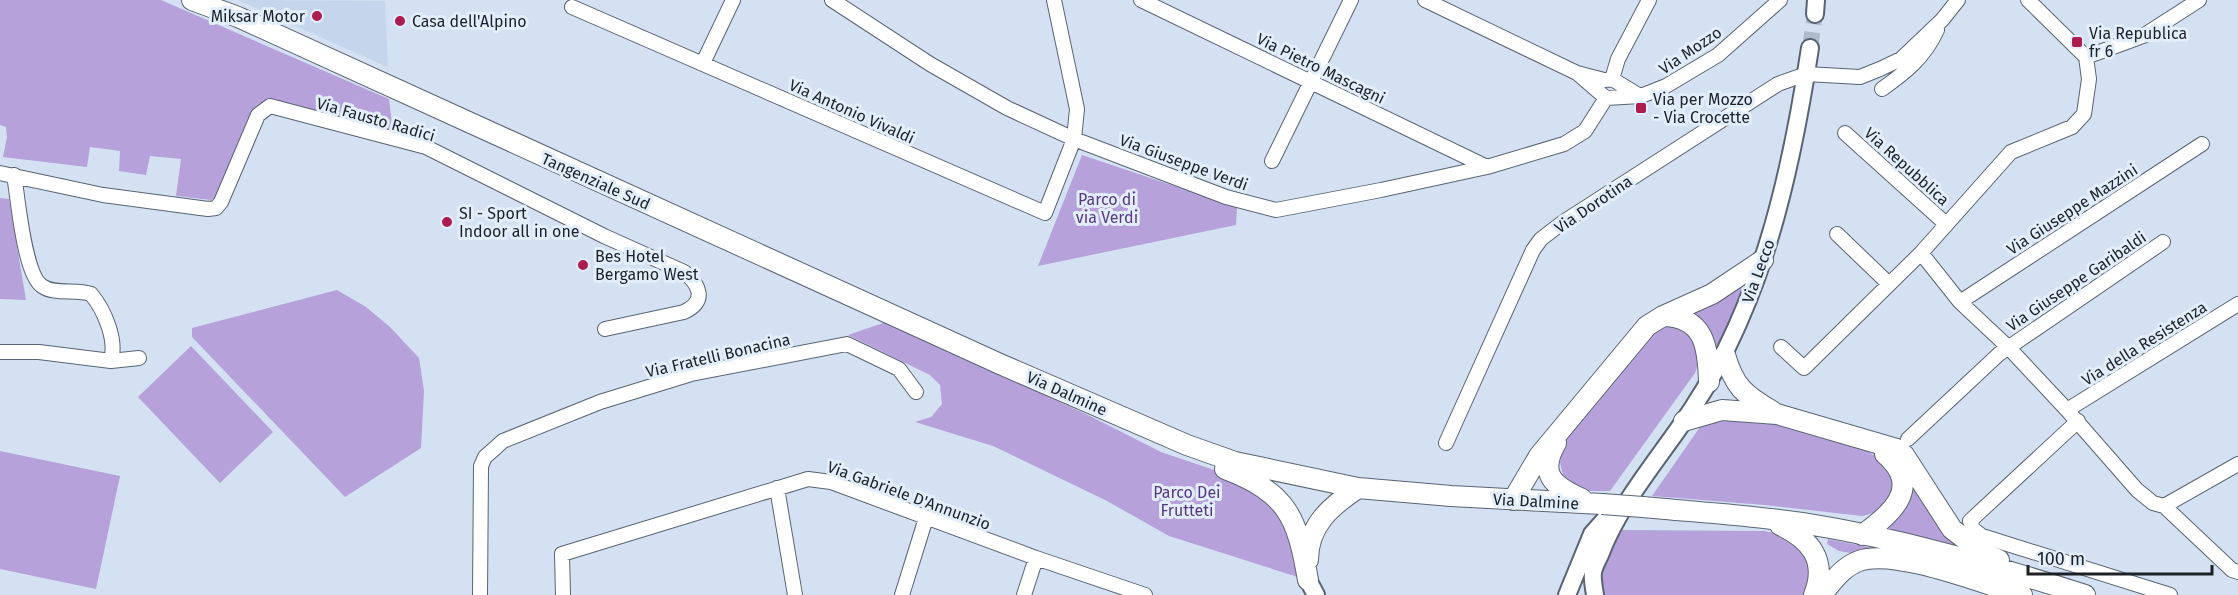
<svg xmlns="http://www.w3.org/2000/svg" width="2238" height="595" font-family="'Fira Sans',sans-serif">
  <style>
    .built { fill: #c4d5ec }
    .green { fill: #b6a1db }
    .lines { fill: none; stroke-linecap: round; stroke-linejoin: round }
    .major-tunnel { stroke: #afbbc9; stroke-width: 16; stroke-dasharray: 16 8; stroke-linecap: butt }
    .minor-casing { stroke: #596473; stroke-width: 16 }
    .major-casing { stroke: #596473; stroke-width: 20 }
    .highway-casing { stroke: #596473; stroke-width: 22 }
    .minor { stroke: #fff; stroke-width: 14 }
    .major { stroke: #fff; stroke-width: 16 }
    .highway { stroke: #fff; stroke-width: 20 }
    .highway-bridge-casing { stroke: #596473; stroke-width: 22; stroke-linecap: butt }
    .highway-bridge { stroke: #fff; stroke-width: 20 }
    .poi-dot { fill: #ad1c4e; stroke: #e3eefc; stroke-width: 2 }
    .labels { text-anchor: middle; stroke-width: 6; stroke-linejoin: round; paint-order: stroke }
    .poi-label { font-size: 16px; fill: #1c2127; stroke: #e3eefc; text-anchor: start }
    .street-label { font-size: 16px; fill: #1c2127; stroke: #e3eefc }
    .park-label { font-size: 16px; fill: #573783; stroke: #e3eefc }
  </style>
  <rect width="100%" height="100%" fill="#d4e1f2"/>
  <path class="built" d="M238,0L385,1L388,67L385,66Z"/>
  <path class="green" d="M0,0H161L389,99L393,132L287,104C271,102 258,104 248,119L215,198L211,200L176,196L181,159L150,156L146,175L119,171L120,151L90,147L87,167L3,157L7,137L6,127L0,125Z
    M1082,155L1237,207L1236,225L1038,266Z
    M0,198L9,199L26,300L0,299Z
    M1756,269L1714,369L1684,314Z
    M337,290L366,307L390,327L419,358L424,391L421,448L345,497L192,337V328Z
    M886,322L1090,416L1161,452L1229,475L1262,495L1282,518L1304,579L1169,536L1107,501L993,446L915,422L931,417L942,404L940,385L930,375L848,335Z
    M1671,325C1695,334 1705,348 1695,373L1610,491H1582L1571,486L1564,478L1560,463L1562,450L1565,440L1653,332Z
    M191,346L273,432L220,483L138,397Z
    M1723,417C1735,417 1748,417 1760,418C1776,420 1793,428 1808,432C1834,440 1906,453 1893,492C1888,507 1877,513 1862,516L1765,505L1652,496L1700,427Z
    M0,451L120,476L96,589L0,569Z
    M1906,475L1966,548L1875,530Z
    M1622,530L1764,531L1783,535L1805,546L1812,576L1804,595H1604C1594,573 1610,548 1622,530Z
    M1828,539L1898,553H1851L1839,551L1827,544Z"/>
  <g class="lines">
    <path class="major-tunnel" d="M1810,48L1815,14"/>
    <defs>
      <path id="minor" d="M832,0L930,64L1007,108L1074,139L1226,197L1276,210L1381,190L1487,167L1564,144L1585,131L1606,98
        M1141,0L1487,167
        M1425,0L1577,73L1604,80L1612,79L1640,96
        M572,7L1045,213L1074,139L1077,109L1054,0
        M2086,57L2143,36L2199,0
        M703,63L733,0
        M1577,73L1606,98L1641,96L1666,86L1718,55L1780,0
        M1612,79L1618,59L1649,0
        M1882,89C1906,72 1924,58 1937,30
        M1845,133L1946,224
        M1272,161L1351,0
        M0,173L103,195L208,209L216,208L221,202L258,115L270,106L426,147L604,236L684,272C700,285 707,301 684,312L605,329
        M14,175C18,198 24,274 42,286C54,295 75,289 91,294C105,311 117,340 111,361
        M1837,234L1889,284
        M1921,253L1960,302L2008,347L2067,410L2137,490L2153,503L2164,506
        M1960,302L2202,144
        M1781,347L1804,368L1921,253L2011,152L2072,127L2084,114L2089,79L2086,57L2028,0
        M0,352H39L111,361L139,358
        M2067,410L2238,304
        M2078,421L1970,521L1973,529L1982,536L2170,595
        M1908,439L1999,354L2163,242
        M1446,443L1533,250L1541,239L1562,223L1778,84L1806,74L1860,77L1880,69L1901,59L1942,20L1958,0
        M777,488L795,595
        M2164,506L2232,570L2238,572
        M2164,506L2238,464
        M480,595L481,466L485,457L503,441L600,402L691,374L847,344L899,369L916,392
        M563,595L562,554L808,479L831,482L1036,558L1145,595
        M902,595L926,518
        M1024,595L1036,558"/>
      <path id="major" d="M1815,14L1816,0
        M1308,580L1316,595
        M1567,595L1592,534L1615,508
        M1595,595C1594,588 1592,579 1593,572C1594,567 1597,561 1600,555C1617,509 1651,468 1679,428C1759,317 1790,181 1810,48"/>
      <path id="highway" d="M192,0L238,17L1000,364L1187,445L1235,462L1358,488L1451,496L1602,504
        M1663,316C1705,317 1708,347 1709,382
        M1725,355C1734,386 1744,395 1772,411
        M1684,421L1722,410L1777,414L1897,449L1904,455L1952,529L1980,551L1999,560
        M1556,443C1538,474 1553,486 1582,499
        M1225,469C1288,493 1297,517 1308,580
        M1513,500L1539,456L1647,326L1663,316L1712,294L1763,260
        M1643,507C1695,512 1749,515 1802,523C1898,538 1992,565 2085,595
        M1780,525C1810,539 1828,560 1814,595
        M1862,535C1892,514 1923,487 1885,454
        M1308,560C1308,525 1331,506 1358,488
        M1821,595C1832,583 1842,567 1859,561C1895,548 1984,584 2022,595"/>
    </defs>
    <use href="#minor" class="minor-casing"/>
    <use href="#major" class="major-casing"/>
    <use href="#highway" class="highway-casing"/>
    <use href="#minor" class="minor"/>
    <use href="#major" class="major"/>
    <use href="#highway" class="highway"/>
    <defs>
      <path id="highway-bridge" d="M1602,504L1643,507"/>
    </defs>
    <use href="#highway-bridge" class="highway-bridge-casing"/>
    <use href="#highway-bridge" class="highway-bridge"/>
  </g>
  <g class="poi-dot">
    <circle cx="317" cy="16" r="6"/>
    <circle cx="400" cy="21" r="6"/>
    <rect x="2071" y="36" width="12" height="12" rx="3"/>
    <rect x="1635" y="102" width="12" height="12" rx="3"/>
    <circle cx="447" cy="222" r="6"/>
    <circle cx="583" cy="265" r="6"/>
  </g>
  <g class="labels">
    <g class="poi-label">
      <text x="305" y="22" text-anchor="end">Miksar Motor</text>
      <text x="412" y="27">Casa dell'Alpino</text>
      <text x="2089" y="39">Via Republica<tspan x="2089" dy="18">fr 6</tspan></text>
      <text x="1653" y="105">Via per Mozzo<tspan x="1653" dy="18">- Via Crocette</tspan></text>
      <text x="459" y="219">SI - Sport<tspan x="459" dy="18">Indoor all in one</tspan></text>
      <text x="595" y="262">Bes Hotel<tspan x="595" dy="18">Bergamo West</tspan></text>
    </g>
    <g class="street-label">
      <text transform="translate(1690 50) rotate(-34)" y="6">Via Mozzo</text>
      <text transform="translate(1321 68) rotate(26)" y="6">Via Pietro Mascagni</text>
      <text transform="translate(852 111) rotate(24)" y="6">Via Antonio Vivaldi</text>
      <text transform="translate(376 119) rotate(16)" y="6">Via Fausto Radici</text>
      <text transform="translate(1184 162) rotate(20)" y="6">Via Giuseppe Verdi</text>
      <text transform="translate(1907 166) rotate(42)" y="6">Via Repubblica</text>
      <text transform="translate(596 181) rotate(24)" y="6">Tangenziale Sud</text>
      <text transform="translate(1593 204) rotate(-34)" y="6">Via Dorotina</text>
      <text transform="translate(2072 209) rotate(-33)" y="6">Via Giuseppe Mazzini</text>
      <text transform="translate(1758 271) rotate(-70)" y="6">Via Lecco</text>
      <text transform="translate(2076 281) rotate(-34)" y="6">Via Giuseppe Garibaldi</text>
      <text transform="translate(2144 343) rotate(-32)" y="6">Via della Resistenza</text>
      <text transform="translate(718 355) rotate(-13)" y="6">Via Fratelli Bonacina</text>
      <text transform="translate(1067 393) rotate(24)" y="6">Via Dalmine</text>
      <text transform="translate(909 495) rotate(20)" y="6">Via Gabriele D'Annunzio</text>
      <text transform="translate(1536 501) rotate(3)" y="6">Via Dalmine</text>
    </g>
    <g class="park-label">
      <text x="1107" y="205">Parco di<tspan x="1107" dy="18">via Verdi</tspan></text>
      <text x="1187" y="498">Parco Dei<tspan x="1187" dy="18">Frutteti</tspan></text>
    </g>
  </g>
  <path d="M2028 565v9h184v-9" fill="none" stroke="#1c2127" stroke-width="3"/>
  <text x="2037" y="565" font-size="18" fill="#1c2127" stroke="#e3eefc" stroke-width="4.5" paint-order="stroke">100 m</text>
</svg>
